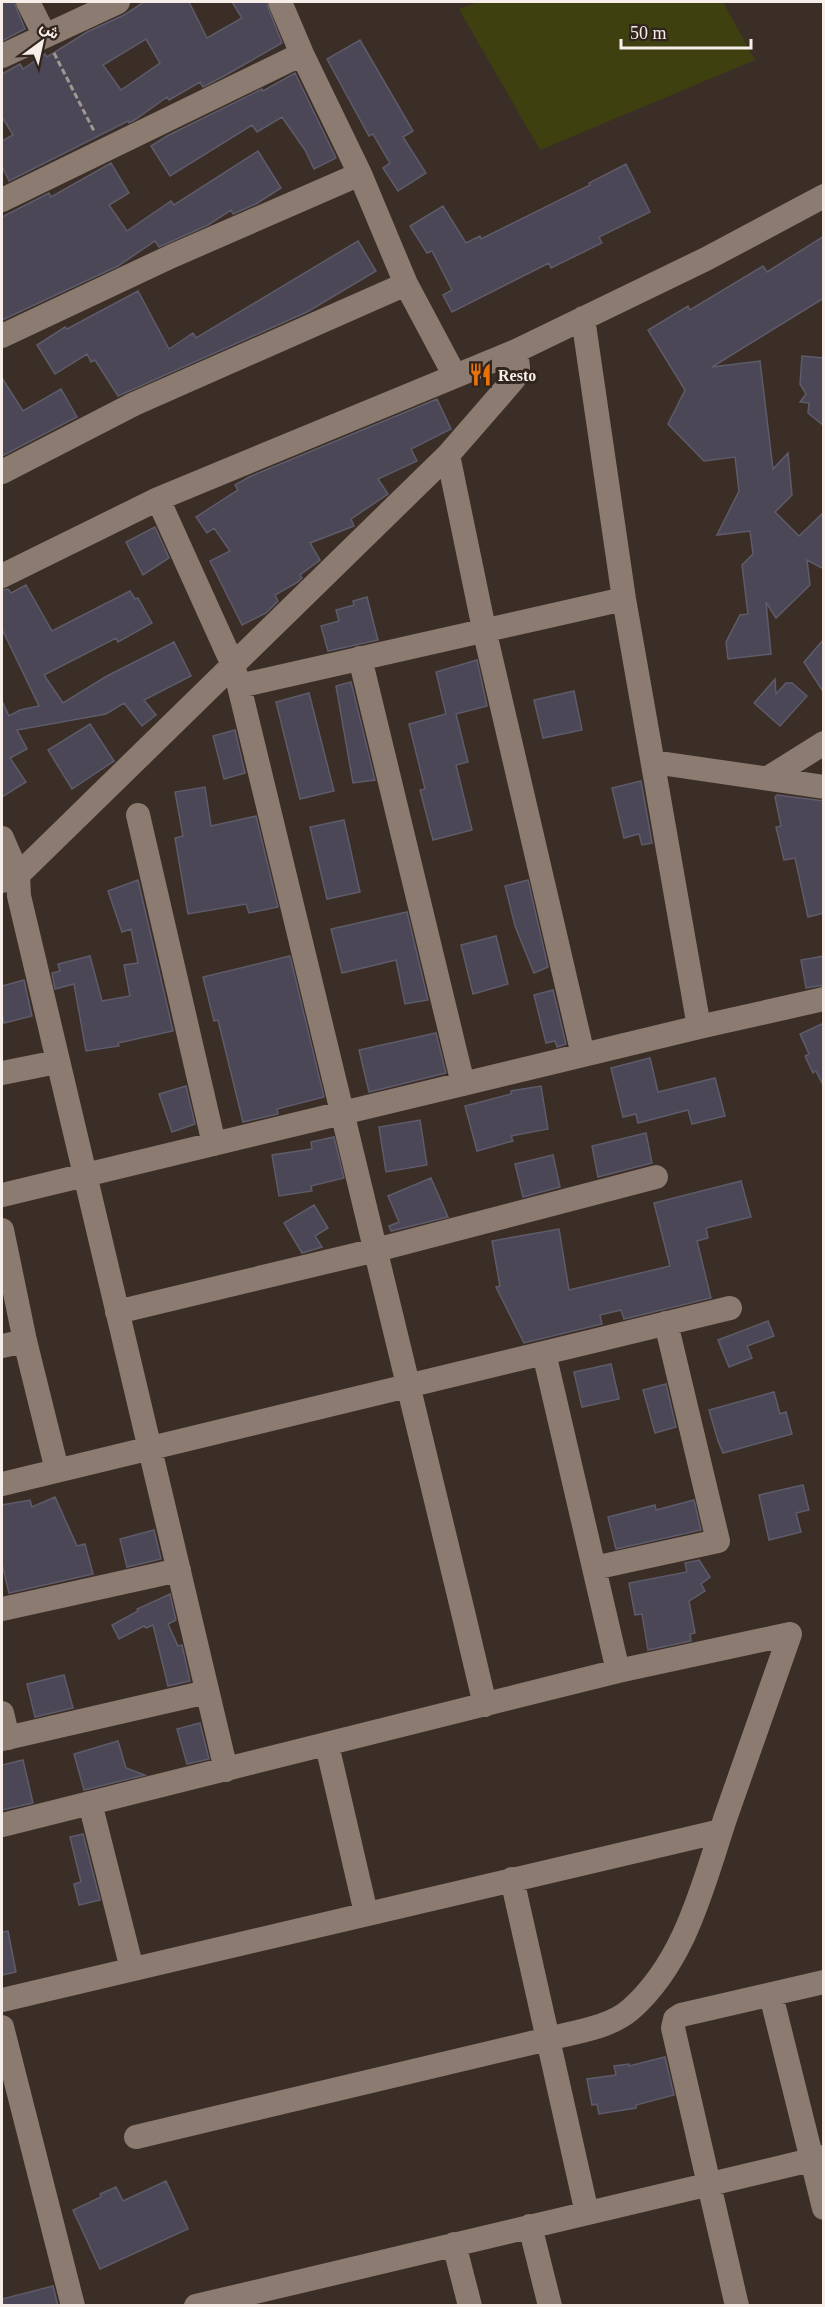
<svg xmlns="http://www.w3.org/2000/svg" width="825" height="2307" font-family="'Times New Roman',Vazirmatn,serif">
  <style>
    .green { fill: #3e4010 }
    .building { fill: #4b4756; stroke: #5e5b6a; stroke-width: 1.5; fill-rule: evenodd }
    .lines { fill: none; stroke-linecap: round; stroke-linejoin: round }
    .path { stroke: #a29791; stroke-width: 3; stroke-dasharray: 6 3; stroke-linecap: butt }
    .minor { stroke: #8b7b71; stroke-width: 24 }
    .labels { text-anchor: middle; stroke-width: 6; stroke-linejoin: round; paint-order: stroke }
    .poi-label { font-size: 16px; font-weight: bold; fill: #f7eee9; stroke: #31241c; text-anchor: start }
  </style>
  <rect width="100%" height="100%" fill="#3b2e26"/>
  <path class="green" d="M478,2H723L755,60L540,150L459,9Z"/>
  <path class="building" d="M2,2H14L25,29L2,41Z
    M144,2H189L207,38L242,18L232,2H266L282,43L224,76L203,87L200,82L169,100L167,97L136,119L129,123L128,121L9,181L2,166V141L13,135L2,117V74L20,64L23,69L45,54L47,57L87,32L124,15ZM146,39L160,63L121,90L103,65Z
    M360,40L413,131L403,137L426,173L398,191L383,168L390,163L373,134L369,136L327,59Z
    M295,73L336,158L314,169L305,150L282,117L257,132L252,125L170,176L151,146L167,136L262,89L263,91Z
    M258,151L281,188L256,204L233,214L231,210L208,225L159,247L155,241L118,266L2,320V217L49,193L51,197L111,163L129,193L109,205L127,231L171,201L174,205Z
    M626,164L650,212L599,237L602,243L551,268L549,263L452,312L443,295L452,290L432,251L427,253L410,226L443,206L466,243L480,236L481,239L590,185L589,183Z
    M824,236V298L712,367L760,361L773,469L788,453L792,495L775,512L799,536L824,512V569L807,560L810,585L776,618L766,602L771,654L728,659L726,642L740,615L748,614L742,565L753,554L750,531L717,535L739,491L735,457L704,461L668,424L685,390L648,330L688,306L690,310L763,266L767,272Z
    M358,241L376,271L307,312L118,396L95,360L91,362L87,354L55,374L37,345L65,327L67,329L138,291L169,349L193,333L196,338Z
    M802,356L824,358V426L808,413L809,403L800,402L806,394L800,384Z
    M2,378L23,411L61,389L77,417L2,456Z
    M437,399L451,429L411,449L417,461L378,479L388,494L351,519L354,526L310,543L320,560L300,575L302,578L298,582L275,595L278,601L266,613L242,625L210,561L230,551L214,528L207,533L196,517L238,490L235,485L249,477Z
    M155,527L169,558L143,575L126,542Z
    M26,585L52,631L130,591L135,599L138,598L152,623L118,642L116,638L44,675L63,703L107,676L174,642L191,676L144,700L156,715L142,726L124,703L106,714L17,730L27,749L10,758L26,782L2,797V701L9,716L20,710L39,706L2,629V590L8,589L11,593Z
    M367,597L378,640L328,651L321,626L339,621L336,610L354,605L353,601Z
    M824,639V693L804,662Z
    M477,660L487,706L456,714L468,762L456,765L472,830L433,840L420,790L425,789L409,724L446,714L436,672Z
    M775,679L776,694L786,683H792L807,696L780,726L754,703Z
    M351,682L375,780L353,783L336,686Z
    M574,691L582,730L543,738L534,700Z
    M309,693L334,791L300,799L276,702Z
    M90,724L114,761L72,789L48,750Z
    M235,730L245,773L224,779L213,736Z
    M641,781L652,843L642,845L639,834L624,838L612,788Z
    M205,787L211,826L256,816L278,907L249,913L246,904L188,914L175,838L183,836L175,792Z
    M777,795L824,801V913L808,917L795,858L784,860L776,827L781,826L775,797Z
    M344,820L360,892L327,899L310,827Z
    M138,880L173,1031L118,1043L119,1046L86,1051L74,984L55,989L52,973L60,971L58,964L90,956L102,1001L130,996L124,965L138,963L131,929L122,932L108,891Z
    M528,880L548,967L534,973L515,926L505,886Z
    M407,912L428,1000L405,1004L396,960L342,973L331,929Z
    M496,936L508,984L473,994L461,945Z
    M290,956L324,1097L277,1109L278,1114L243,1122L218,1020L214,1021L203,977Z
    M824,956V985L806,988L801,960Z
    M24,980L32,1016L4,1023L2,1012V986Z
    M553,990L566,1044L557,1047L555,1041L546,1043L534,995Z
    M824,1023V1087L816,1071L813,1073L805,1056L809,1054L800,1034Z
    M436,1033L446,1073L369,1092L359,1050Z
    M650,1058L658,1092L715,1078L725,1116L692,1124L688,1110L638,1123L636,1114L623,1117L611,1068Z
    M186,1086L195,1124L172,1132L159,1094Z
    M541,1086L548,1129L511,1136L513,1141L477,1151L465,1106L511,1094V1091Z
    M420,1120L427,1165L386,1172L379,1127Z
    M646,1133L652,1163L598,1177L592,1146Z
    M334,1137L344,1178L311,1186L312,1191L279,1196L272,1155L312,1149L311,1142Z
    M553,1155L560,1187L523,1197L515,1164Z
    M431,1178L448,1217L391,1231L389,1226L399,1222L388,1196Z
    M741,1181L751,1217L706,1228L708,1238L697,1241L711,1298L624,1319L621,1310L600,1315L602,1324L524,1343L496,1287L500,1286L492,1241L559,1229L569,1290L670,1266L654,1203Z
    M314,1205L328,1228L315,1236L322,1247L302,1253L284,1223Z
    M768,1321L774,1336L747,1346L752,1358L729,1367L718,1340Z
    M611,1364L619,1399L582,1407L574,1372Z
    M666,1384L676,1427L655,1433L643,1390Z
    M774,1392L780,1414L786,1412L792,1434L723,1453L718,1441L709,1410Z
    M803,1485L809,1510L796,1513L801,1532L769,1540L759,1495Z
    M55,1497L77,1546L85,1544L93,1574L9,1593L2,1564V1505L30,1500L32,1507Z
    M694,1500L701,1530L616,1549L608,1517L655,1505L656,1510Z
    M154,1530L161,1559L127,1567L120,1539Z
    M699,1560L710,1577L701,1584L705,1591L689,1601L695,1633L690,1634L691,1641L648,1650L642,1614L635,1615L629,1583L687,1572L685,1563Z
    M170,1594L176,1620L168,1624L178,1646L182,1645L190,1681L168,1686L153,1625L146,1628L144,1626L119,1639L112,1625L138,1611L137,1609Z
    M64,1675L73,1708L35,1717L27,1684Z
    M200,1723L209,1759L187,1764L177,1729Z
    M118,1741L126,1768L145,1775L84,1790L74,1754Z
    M23,1760L33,1803L2,1810V1765Z
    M83,1834L100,1900L79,1905L74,1884L81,1882L70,1837Z
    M8,1931L16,1972L2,1975V1932Z
    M665,2057L674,2095L636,2105V2108L599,2114L597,2104L592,2105L587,2079L616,2075L614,2066L629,2064V2066Z
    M166,2181L188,2229L100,2269L73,2210L101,2197L100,2194L116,2187L123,2201Z
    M53,2286L58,2306H2V2299Z"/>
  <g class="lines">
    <path class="path" d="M54,53L95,133"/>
    <path class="minor" d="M28,2L45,36
      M280,2L302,54L360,174L406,284L455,376
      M2,56L118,2
      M2,200L302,54
      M2,336L172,256L360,174
      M448,455L484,629L583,1055
      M2,472L134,404L406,284
      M158,499L233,665L239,686C321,1026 405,1365 485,1705
      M2,576L158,499L516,351L706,259L824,196
      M360,658L463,1084
      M239,686L624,599
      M653,762L824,787
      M768,778L824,743
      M138,815L214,1144
      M2,838L18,875L19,896C86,1187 157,1478 226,1770
      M2,881L18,875L448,455L514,379L518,367L516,351
      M699,1027L824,999
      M2,1073L57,1062
      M2,1195L699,1027L624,599L583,318
      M2,1230L25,1341L57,1470
      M117,1312L376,1250L656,1177
      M2,1346L25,1341
      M544,1353L618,1671
      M2,1484L730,1308
      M594,1568L718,1541L666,1323
      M2,1609L179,1570
      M2,1713L8,1738
      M2,1739L207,1692
      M327,1745L366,1913
      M90,1803L132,1969
      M2,1825L618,1671L790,1634
      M512,1879L587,2213
      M771,1995L824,2208
      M2,2000L721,1831
      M2,2027L73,2306
      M136,2137L548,2039C574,2032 609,2028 630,2010C686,1961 703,1884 726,1816C747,1756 768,1695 790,1634
      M530,2226L550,2306
      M454,2244L470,2306
      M196,2306L824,2157
      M737,2306L673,2028L675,2019L681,2015L824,1982"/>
  </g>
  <defs>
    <symbol id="restaurant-bare" viewBox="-9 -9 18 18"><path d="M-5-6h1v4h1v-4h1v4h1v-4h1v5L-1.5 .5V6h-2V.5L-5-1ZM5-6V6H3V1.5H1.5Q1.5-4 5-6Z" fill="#e8710a" stroke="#31241c" stroke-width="2.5" paint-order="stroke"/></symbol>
  </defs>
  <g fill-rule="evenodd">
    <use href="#restaurant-bare" x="464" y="358" width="33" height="33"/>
  </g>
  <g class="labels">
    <g class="poi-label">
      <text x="498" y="381">Resto</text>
    </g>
  </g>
  <rect width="825" height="2307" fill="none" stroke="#f7eee9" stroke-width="6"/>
  <g transform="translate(42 42) rotate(33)" stroke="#31241c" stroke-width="4.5" paint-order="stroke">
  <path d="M0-4.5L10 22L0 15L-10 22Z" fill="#f7eee9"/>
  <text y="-9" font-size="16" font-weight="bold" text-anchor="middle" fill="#f7eee9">ش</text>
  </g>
  <path d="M621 39v9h130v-9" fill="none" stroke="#f7eee9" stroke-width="3"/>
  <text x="630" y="39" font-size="18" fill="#f7eee9" stroke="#31241c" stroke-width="4.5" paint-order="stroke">50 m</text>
</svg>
